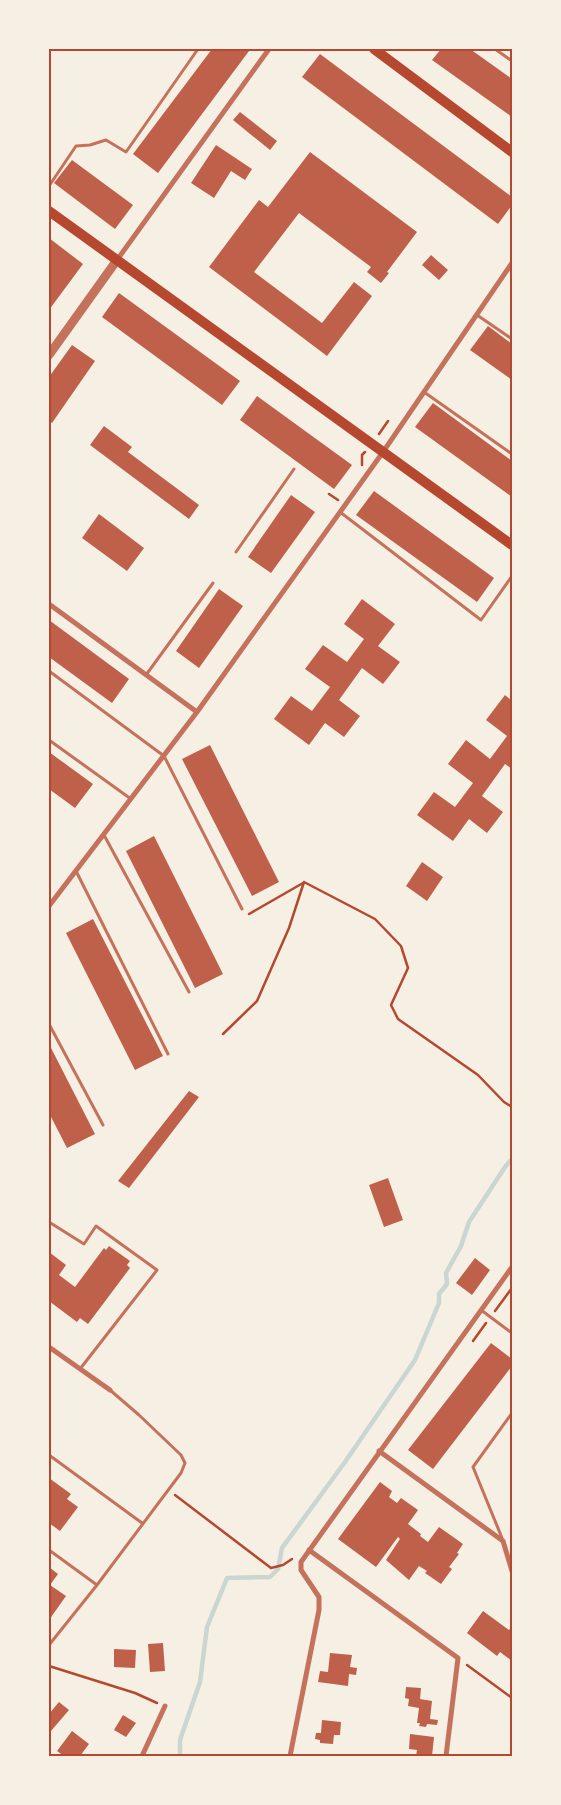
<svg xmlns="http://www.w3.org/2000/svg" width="561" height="1805" font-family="'DejaVu Sans',sans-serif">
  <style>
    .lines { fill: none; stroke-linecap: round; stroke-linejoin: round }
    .stream { stroke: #c9d6d2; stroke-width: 4.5 }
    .building { fill: #bf614a }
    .path { stroke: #b5482f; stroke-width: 2.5 }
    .service { stroke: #c5725c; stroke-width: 3 }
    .minor { stroke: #c5725c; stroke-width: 5 }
    .tertiary { stroke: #c5725c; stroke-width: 9 }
    .secondary { stroke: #b5482f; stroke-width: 10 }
    .neatline { fill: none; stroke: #b5482f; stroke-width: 2 }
  </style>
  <rect width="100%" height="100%" fill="#f6efe4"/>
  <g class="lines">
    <path class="stream" d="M180,1756V1740L200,1682L207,1627L227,1578L270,1577L278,1569L282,1548L345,1462L415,1360L439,1303V1294L447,1284L446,1273L461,1246L469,1222L505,1167L512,1159"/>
  </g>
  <path class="building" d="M212,49H246L249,51L158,173L133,154Z
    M441,49H470L512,79V117L432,60Z
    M320,54L512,197V205L498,224L302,77Z
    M240,112L277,141L270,150L233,120Z
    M216,145L252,169L245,180L231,171L214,198L191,183Z
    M310,152L417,232L387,272L389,273L381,283L367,272L371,267L299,213L254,272L322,323L354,282L372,296L327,356L209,267L259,200L268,207Z
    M72,160L133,205L115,229L54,183Z
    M49,238L83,264L49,310Z
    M431,255L448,270L439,280L422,265Z
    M119,293L240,381L222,405L102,317Z
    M488,326L512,344V380L470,350Z
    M72,345L95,361L52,423L49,421V377Z
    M257,396L352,465L334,489L240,420Z
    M433,403L512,461V497L415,427Z
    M104,426L132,447L128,452L199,505L189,519L90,445Z
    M374,491L494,578L477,602L356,515Z
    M291,495L315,512L271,573L248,557Z
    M99,514L144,548L127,571L82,538Z
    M219,589L243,606L199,668L176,651Z
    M362,599L395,624L378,646L400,662L383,684L362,668L339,700L360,716L344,737L325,723L309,745L274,719L291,696L312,711L330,687L305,669L323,645L347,662L364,639L344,624Z
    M49,620L129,679L112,703L49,657Z
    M505,695L512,701V769L505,764L482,796L503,812L487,833L469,819L453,841L417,815L434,792L455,807L473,783L448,764L466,740L490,759L507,736L486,720Z
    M210,745L279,882L252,896L182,759Z
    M49,752L93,784L75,808L49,789Z
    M154,836L223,974L195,988L126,851Z
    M422,862L443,877L427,901L406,886Z
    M93,919L163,1056L135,1070L66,933Z
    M49,1044L95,1134L67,1148L49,1113Z
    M189,1091L199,1097L129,1188L118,1181Z
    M388,1178L403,1220L384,1227L369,1185Z
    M109,1246L130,1261L127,1265L130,1268L88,1324L80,1318L77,1322L49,1301V1252L66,1265L59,1275L75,1287L104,1248L106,1250Z
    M475,1258L490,1270L472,1295L456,1283Z
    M491,1343L512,1359V1366L433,1469L408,1450Z
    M49,1478L71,1494L67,1499L78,1507L60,1531L49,1523Z
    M380,1482L392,1491L389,1497L397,1503L401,1498L418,1510L408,1524L421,1534L420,1536L428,1542L439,1527L463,1544L457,1553L459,1554L449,1567L452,1569L441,1584L425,1573L427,1571L419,1566L409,1580L386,1560L400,1539L398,1537L376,1567L338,1539Z
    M49,1567L58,1574L50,1585L66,1596L49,1620Z
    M483,1611L509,1630L512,1626V1661L500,1652L497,1656L467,1633Z
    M163,1643L165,1671L150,1672L148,1644Z
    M114,1649L136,1650L135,1668L114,1667Z
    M330,1653L352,1655L350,1667L357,1668L356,1675L349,1674L348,1686L318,1682L320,1671L328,1672Z
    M406,1687L421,1688L420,1699L432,1701L430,1719L438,1720L437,1725L427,1724L426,1727L419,1726L420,1723H417L419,1708L408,1706L409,1699L405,1698Z
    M59,1702L69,1710L51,1731L49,1729V1714Z
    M123,1715L136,1723L126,1737L114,1730Z
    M322,1720L341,1722L340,1735H334L333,1744L320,1743V1740L315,1739L316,1733H321Z
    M72,1731L89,1744L80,1756H64L57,1751Z
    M410,1734L434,1737L432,1756H416L417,1750L409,1749Z"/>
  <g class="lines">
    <path class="path" d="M379,434L388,421
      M362,465V455L365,452
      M329,494L338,500
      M304,882L375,919L401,946L408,968L391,1005L398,1019L478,1075L504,1102L512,1107
      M249,914L303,883
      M223,1034L257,1001L289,928L304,882
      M495,1311L512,1288
      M473,1341L486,1323
      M175,1495L271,1568L283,1565L292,1559
      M467,1665L512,1698
      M49,1666L135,1693L157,1703"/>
    <path class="service" d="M495,49L512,61
      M49,186L76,146L90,145L106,140L126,152L198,49
      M477,315L512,339
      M424,392L512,454
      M340,512L481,620L512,576
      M236,552L294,469
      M49,671L164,756L242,909
      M146,675L213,583
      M49,740L131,799
      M104,835L189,992
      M76,871L168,1054
      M49,1024L103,1125
      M49,1222L84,1244L96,1226L157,1270L80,1369
      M481,1310L512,1333
      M49,1455L142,1523
      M502,1538L473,1467L512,1413
      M49,1550L97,1585L181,1473L185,1463L181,1455L139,1415L110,1390
      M49,1645L97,1585"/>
    <path class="minor" d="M117,260L269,49
      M49,604L197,712
      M49,906L197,712L383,452L512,263
      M49,1347L110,1390
      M379,1451L503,1541L512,1571
      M309,1550L458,1658L446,1756
      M142,1756L165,1706
      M290,1756L319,1610V1597L301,1570V1562L512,1267"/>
    <path class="tertiary" d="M49,355L117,260"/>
    <path class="secondary" d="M374,49L512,152
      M49,211L512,545"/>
  </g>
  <rect width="561" height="1805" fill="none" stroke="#f6efe4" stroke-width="100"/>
  <rect x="50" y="50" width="461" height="1705" class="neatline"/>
</svg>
